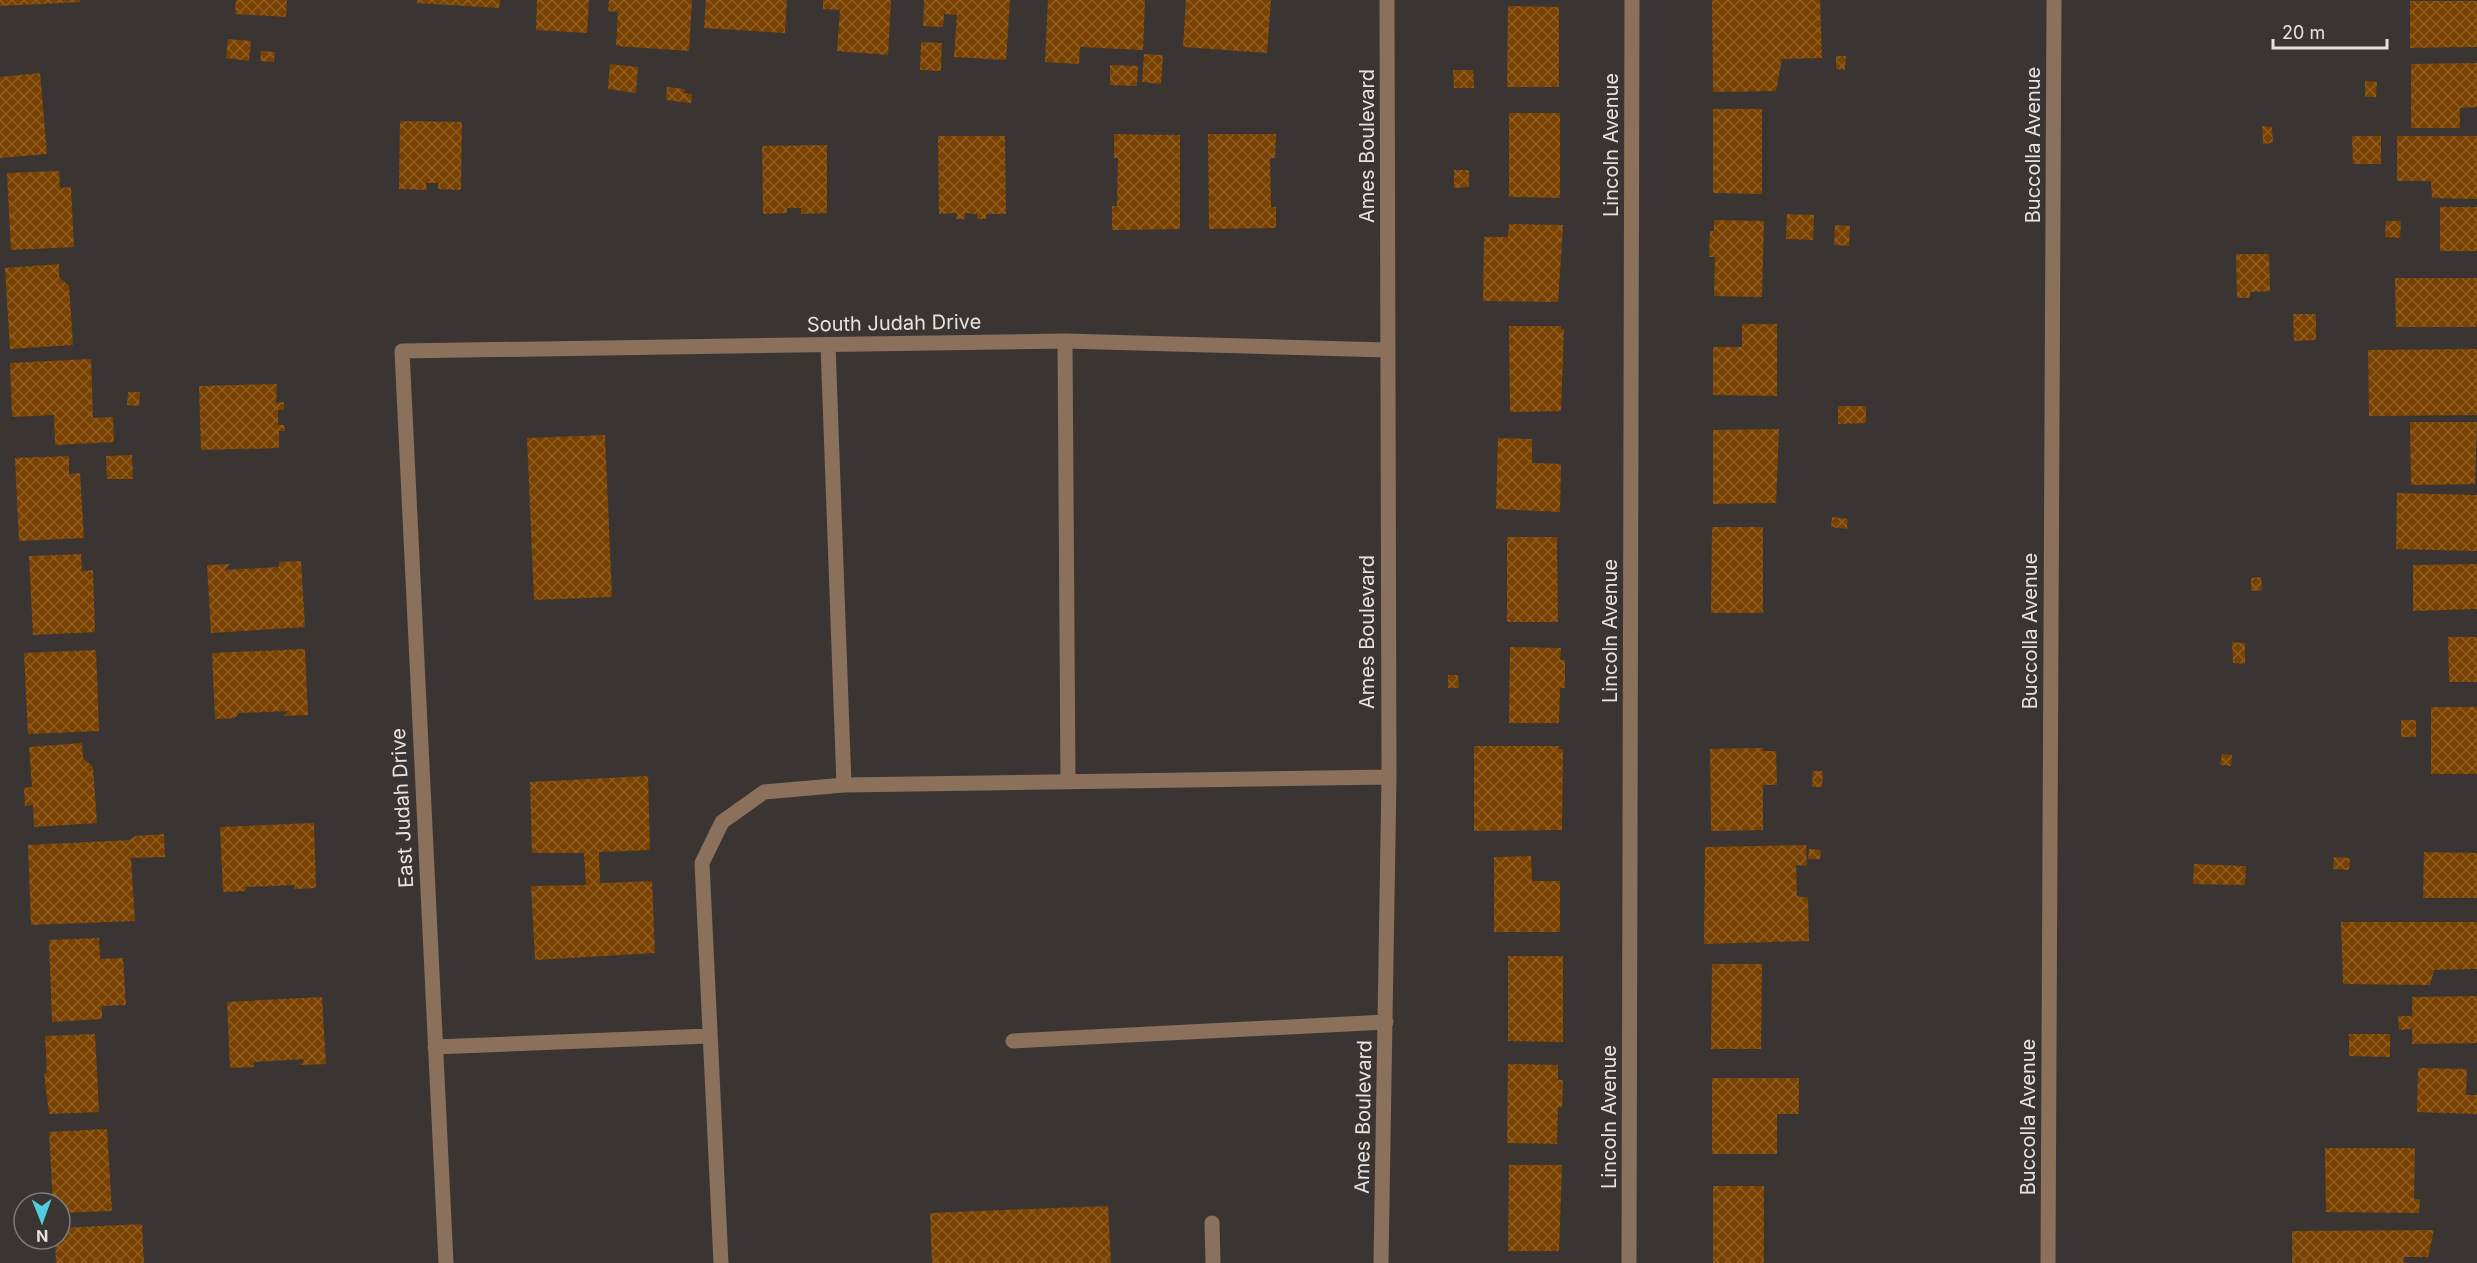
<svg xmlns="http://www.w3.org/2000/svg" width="2477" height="1263" font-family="Inter,sans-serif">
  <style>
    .building { fill: url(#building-cross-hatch) }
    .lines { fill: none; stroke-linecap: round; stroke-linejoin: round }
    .minor { stroke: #8b705b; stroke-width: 15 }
    .labels { text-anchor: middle; stroke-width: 6; stroke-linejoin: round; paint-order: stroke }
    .street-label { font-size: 20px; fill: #e5e2df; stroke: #3a3532 }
  </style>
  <defs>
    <pattern id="building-cross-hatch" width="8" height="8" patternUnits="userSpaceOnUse" patternTransform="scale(1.5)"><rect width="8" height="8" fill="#7a4200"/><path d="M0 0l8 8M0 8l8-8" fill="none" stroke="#8d5d25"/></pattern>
  </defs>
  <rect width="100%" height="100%" fill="#3a3532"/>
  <path class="building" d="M0,0H80V2L0,6Z
    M236,0H287L286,17L235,14Z
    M417,0H500L499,8L417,3Z
    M537,0H589L587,33L536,30Z
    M609,0H692L689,51L616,46L618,12L608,11Z
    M706,0H787L785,33L704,28Z
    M823,0H891L888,55L837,51L840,10L823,9Z
    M924,0H1010L1006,60L954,57L957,15L944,14L943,27L923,26Z
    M1048,0H1145L1143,50L1080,47L1079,64L1045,62Z
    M1186,0H1271L1267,53L1183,47Z
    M1712,0H1820L1822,58L1782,59L1776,91L1713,92Z
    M2410,1H2477V47L2410,48Z
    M1508,6L1559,7V87H1507Z
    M228,39L251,41L249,61L226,58Z
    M921,42L942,43L941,71L920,70Z
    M261,51L275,52L274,62L260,61Z
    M1144,54L1163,55L1161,84L1142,82Z
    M1836,56H1846L1845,70L1836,69Z
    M2477,63V107L2460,108V128H2411V64Z
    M610,64L638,67L636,93L608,89Z
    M1110,65L1138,66L1137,86L1110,85Z
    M1453,70H1473L1474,88H1454Z
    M40,73L47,154L0,158V77Z
    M2365,81L2377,82L2376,97H2365Z
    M667,87L685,89L684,93L692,94L691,103L666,100Z
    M1713,109H1762V194L1713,193Z
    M1509,113H1560V198L1509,197Z
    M400,121L462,122L461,190L438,189V183H426L427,190L399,189Z
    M2262,126L2272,127L2273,143L2263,144Z
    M1114,134L1180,135V229L1112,230V206H1117L1118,158H1114Z
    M1208,134H1276L1275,158H1270L1271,207H1276V228L1209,229Z
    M938,136H1005L1006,214H986V219H977V214L965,213V219H956L957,213L939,214Z
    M2352,136H2381V164H2353Z
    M2397,136H2477V199L2432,198L2431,181H2397Z
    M827,145V213L801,214V208H787V213L763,214L762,146Z
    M1454,170H1469V187L1454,188Z
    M59,171L60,188L71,187L74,247L11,250L7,173Z
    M2440,207H2477V251H2440Z
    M1787,214L1814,215L1813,240L1786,239Z
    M1714,220L1764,221L1762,297L1714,296L1715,257H1709L1710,231H1714Z
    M2386,221H2401L2400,238L2385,237Z
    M1509,224L1563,225L1558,302L1483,301L1484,237H1508Z
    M1835,225L1850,226L1849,246L1834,245Z
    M2236,254H2269L2270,291L2250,292V298H2237Z
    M59,264V277L69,286L73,345L10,349L5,268Z
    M2395,278H2477V327H2396Z
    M2293,314H2316V340L2294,341Z
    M1742,324H1777V396L1713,395V347H1742Z
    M1509,326H1561V329H1564L1561,411L1510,412Z
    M2477,349V415L2369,416L2368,350Z
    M91,359L93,418L113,417L114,442L55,445L54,415L12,417L10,363Z
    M277,384L276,403L284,402V410H278V425H284L285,431H279V448L201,450L199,386Z
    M128,392H140L139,406L127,405Z
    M1838,406H1866V423L1838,424Z
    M2410,422H2477L2475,484L2411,485Z
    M1779,429L1776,503L1713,504V430Z
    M605,435L612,597L534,600L527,438Z
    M1498,438L1532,439V463L1561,464L1560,512L1496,509Z
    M132,455L133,479H107L106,456Z
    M69,456V474L80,473L84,538L19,541L15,458Z
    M2397,493L2477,495V551L2396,549Z
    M1832,517L1848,519L1847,529L1831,527Z
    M1712,527H1763V613H1711Z
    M1507,537H1557L1558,622H1507Z
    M81,554L82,571L93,570L95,632L33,635L29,556Z
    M301,561L305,627L211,633L207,565L230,564L225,570L279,567V562Z
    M2477,564V609L2413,611V565Z
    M2261,577L2262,590L2251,591V578Z
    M2448,637H2477V682H2449Z
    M2232,642L2245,643V664L2233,663Z
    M1510,647L1561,648L1560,660H1565V688H1560L1559,723H1509Z
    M305,649L308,715L283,716L288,711L239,713L235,718L215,719L212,653Z
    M96,650L99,731L28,734L24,653Z
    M1448,675H1458L1459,688H1448Z
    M2431,707H2477V774H2431Z
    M2401,720H2416V737H2401Z
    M82,743L83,758L93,767L97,823L34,827L33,805L25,806L24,788L32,787L29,747Z
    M1474,746H1559V749H1563L1562,830L1474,831Z
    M1763,748V751H1776L1777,785H1763V830L1711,831L1710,749Z
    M2222,754L2232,755L2231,766L2220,765Z
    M1813,771H1823L1822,787H1812Z
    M648,776L650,850L599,852L600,883L652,881L655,953L535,960L531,886L586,885L584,853H532L530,782Z
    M314,823L316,888L294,889V885L246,887V891L223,892L220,827Z
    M164,834L165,857L131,858L135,921L31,925L28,845L130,840L135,836Z
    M1806,845L1807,866L1796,865L1797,896L1808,898L1809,941L1704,944L1705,847Z
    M1809,849L1821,850L1820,859H1808Z
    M2424,852L2477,853V898H2423Z
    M1531,856L1532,881H1560V932H1494V857Z
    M2334,857L2350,858L2349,870L2333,869Z
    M2194,864L2246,866L2245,885L2193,884Z
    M2341,922H2477V969L2434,970L2430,985L2343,984Z
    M99,938L100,959L123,958L126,1005L102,1006V1019L52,1022L49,940Z
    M1508,956H1563V1042L1508,1041Z
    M1712,964H1762L1761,1049H1711Z
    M2477,996V1043L2412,1044V1029L2399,1030L2398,1016H2412V997Z
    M322,997L326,1064L300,1065L305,1059L254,1062V1067L230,1068L227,1002Z
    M95,1034L99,1112L49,1114L44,1073H47L45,1036Z
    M2349,1034H2390V1057L2349,1056Z
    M1508,1064L1558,1065V1080H1563L1562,1108L1558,1107L1557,1144L1507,1143Z
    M2418,1068L2467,1069L2466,1095H2477V1114L2417,1112Z
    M1712,1078H1799V1114H1777V1154H1712Z
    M107,1129L112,1211L60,1213V1203H53L49,1132Z
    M2325,1148H2415L2414,1199H2420L2419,1213L2326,1212Z
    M1509,1165H1562L1559,1251H1508Z
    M1713,1186H1764V1263H1713Z
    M1108,1206L1111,1263H932L930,1213Z
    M142,1224L144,1263H56L55,1239H60V1228Z
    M2434,1230L2428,1257H2404V1263H2292V1231Z"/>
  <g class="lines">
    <path class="minor" d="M1065,341L1068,781
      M828,345L844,785
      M1013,1041L1386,1022
      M435,1047L709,1036
      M1212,1223L1213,1263
      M446,1263L402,351L1065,341L1386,350
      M721,1263L702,863L722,822L764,792L844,785L1389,777
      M1381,1263L1389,777L1387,0
      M1629,1263L1632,0
      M2048,1263L2054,0"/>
  </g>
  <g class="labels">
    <g class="street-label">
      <text transform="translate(1611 145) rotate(-90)" y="7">Lincoln Avenue</text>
      <text transform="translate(2033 145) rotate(-90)" y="7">Buccolla Avenue</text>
      <text transform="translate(1367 146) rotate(-90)" y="7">Ames Boulevard</text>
      <text transform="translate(894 323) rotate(-1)" y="7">South Judah Drive</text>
      <text transform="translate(1610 631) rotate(-90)" y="7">Lincoln Avenue</text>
      <text transform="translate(2030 631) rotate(-90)" y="7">Buccolla Avenue</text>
      <text transform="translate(1367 632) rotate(-90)" y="7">Ames Boulevard</text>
      <text transform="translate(402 808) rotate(-93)" y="7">East Judah Drive</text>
      <text transform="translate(1363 1117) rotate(-89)" y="7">Ames Boulevard</text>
      <text transform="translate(1609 1117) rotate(-90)" y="7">Lincoln Avenue</text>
      <text transform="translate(2028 1117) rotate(-90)" y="7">Buccolla Avenue</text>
    </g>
  </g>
  <g transform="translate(42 1221) rotate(179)"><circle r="28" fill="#3a3532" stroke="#7e7a77" stroke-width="1.5"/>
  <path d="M0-4.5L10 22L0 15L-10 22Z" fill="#54cade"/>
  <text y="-9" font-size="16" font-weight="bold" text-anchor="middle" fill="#e5e2df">N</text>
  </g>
  <path d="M2273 39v9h114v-9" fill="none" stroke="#e5e2df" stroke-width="3"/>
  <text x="2282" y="39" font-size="18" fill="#e5e2df" stroke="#3a3532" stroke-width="4.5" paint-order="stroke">20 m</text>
</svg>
